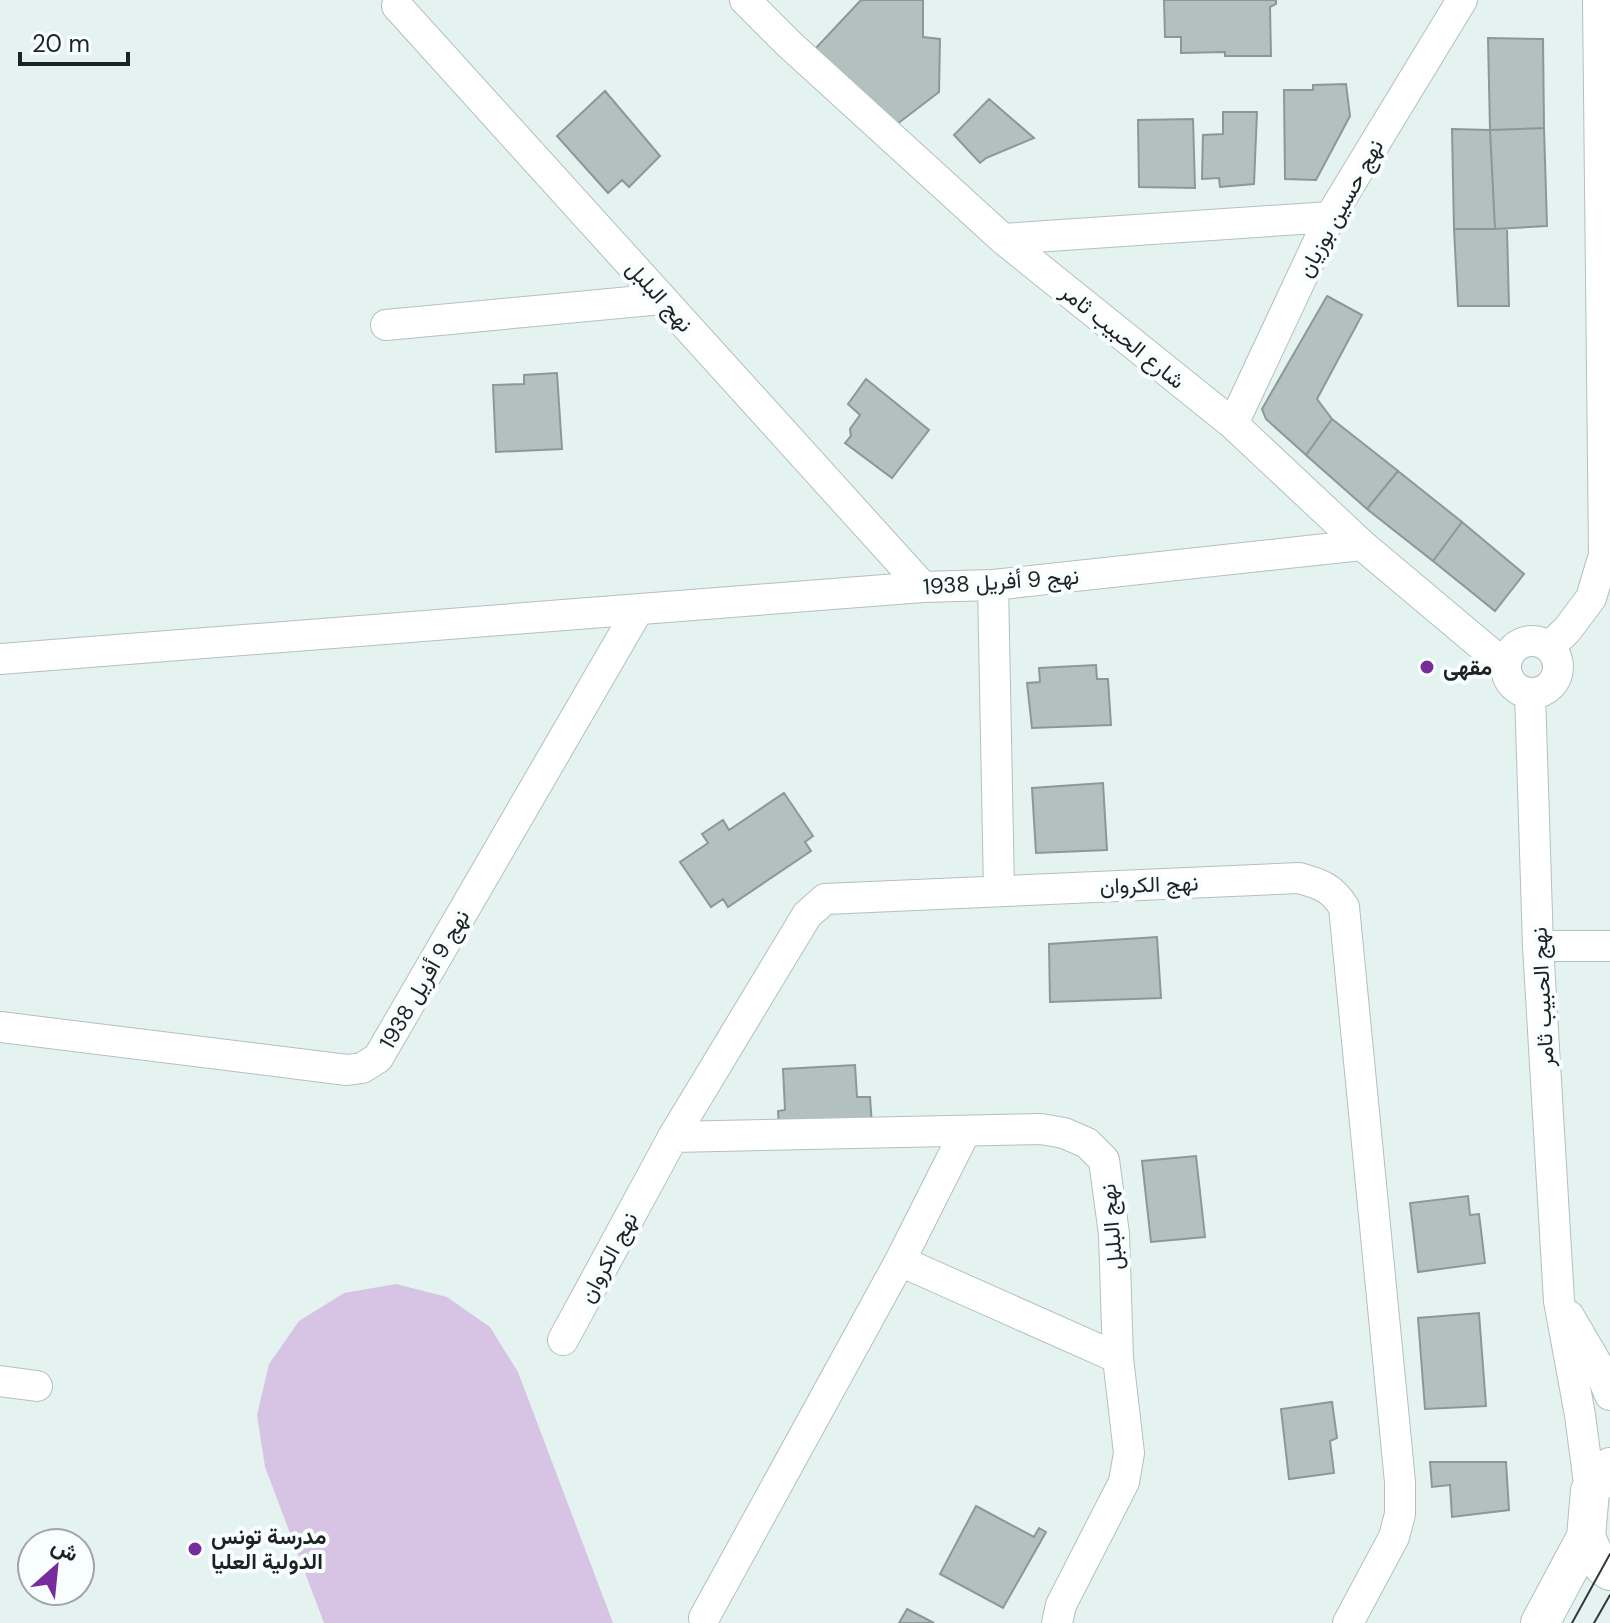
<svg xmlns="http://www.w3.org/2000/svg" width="1610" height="1623" font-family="'DM Sans',Vazirmatn,sans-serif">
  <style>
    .green { fill: #d7c4e4 }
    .building { fill: #b2c1bd; stroke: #8b9996; stroke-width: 2 }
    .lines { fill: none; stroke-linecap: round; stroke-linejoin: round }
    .minor-casing { stroke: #b2c1be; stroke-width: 32 }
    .tertiary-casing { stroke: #b2c1be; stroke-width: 40 }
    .minor { stroke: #fff; stroke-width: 30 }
    .tertiary { stroke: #fff; stroke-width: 38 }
    .tram { stroke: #313837; stroke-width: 2 }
    .poi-dot { fill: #772b9d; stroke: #f8fefd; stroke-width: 3 }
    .labels { text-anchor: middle; stroke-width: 8; stroke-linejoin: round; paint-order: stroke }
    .street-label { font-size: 22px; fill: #1d2322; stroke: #f8fefd }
    .poi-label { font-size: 22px; font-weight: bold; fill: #1d2322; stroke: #f8fefd; text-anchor: start }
  </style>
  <rect width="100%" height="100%" fill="#e4f3f0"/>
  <path class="green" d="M396,1284L447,1297L490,1327L518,1372L613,1623H324L265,1467L257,1415L269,1364L299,1321L344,1293Z"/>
  <path class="building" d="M861,0H923V37L940,39L939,92L892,128L815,49Z
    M1164,0H1276V4L1270,7L1271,56H1225V52L1181,53V37H1165Z
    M1488,38L1543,39L1544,128L1490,130Z
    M1346,84L1350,116L1316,180L1285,179L1284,90H1313V85Z
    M605,91L660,156L629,187L622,180L608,193L557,136Z
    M989,99L1034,138L986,158L980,163L954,135Z
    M1223,112H1257L1254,184L1220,187L1219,178L1202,179L1203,135L1223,134Z
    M1193,119L1195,188L1139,187L1138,120Z
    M1544,128L1547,226L1495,229L1490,130Z
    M1452,129L1490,130L1495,229H1454Z
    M1454,229H1507L1509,306H1458Z
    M1327,296L1362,315L1317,399L1332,419L1306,455L1266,419L1262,409Z
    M557,373L562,449L496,452L493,385L524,384V375Z
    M866,379L929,430L892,478L845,443L851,436L850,429L860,415L848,404Z
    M1332,419L1398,471L1367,509L1306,455Z
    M1398,471L1462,522L1433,561L1367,509Z
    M1462,522L1524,574L1495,611L1433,561Z
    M1096,665L1097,679H1108L1111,725L1032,728L1027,683L1040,682L1039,668Z
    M1103,783L1107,850L1036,853L1032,788Z
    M784,793L813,836L805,842L811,851L728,907L723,899L711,907L680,862L708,843L702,834L723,820L729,830Z
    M1157,937L1161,998L1050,1002L1049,944Z
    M855,1065L857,1097H870L872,1125L779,1130L778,1111L785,1110L783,1069Z
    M1196,1156L1205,1237L1151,1242L1142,1161Z
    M1468,1196L1470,1215L1479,1214L1485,1263L1418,1272L1410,1203Z
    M1479,1313L1486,1406L1425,1409L1418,1318Z
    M1332,1402L1337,1438L1330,1441L1334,1473L1289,1479L1281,1409Z
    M1430,1462H1506L1509,1510L1452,1517L1450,1485L1432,1487Z
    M976,1506L1034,1537L1039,1528L1046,1532L1003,1608L940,1574Z
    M907,1609L934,1623H899Z"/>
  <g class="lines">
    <defs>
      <path id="minor" d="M745,0L788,43L1003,239L1233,424L1362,545L1506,666
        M397,6L923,587
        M1003,239L1330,217
        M386,325L662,299
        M1233,424L1330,217L1462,0
        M993,585L999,891
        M1506 667a26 26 0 1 1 52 0a26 26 0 1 1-52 0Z
        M1549,647L1567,630L1591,598L1604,555L1598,0
        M0,659L923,587L993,585L1362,545
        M1530,693L1538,946L1559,1301L1580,1415L1590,1491
        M1538,946H1610
        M0,1027L347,1070L362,1068L378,1058L638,610
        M673,1137L1041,1129L1064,1133L1087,1143L1104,1160L1114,1234L1118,1358L1129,1453L1124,1482L1061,1605L1057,1623
        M900,1261L1118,1358
        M1569,1316L1597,1364L1610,1395
        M563,1340L673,1137L807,915L825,899L1299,878C1321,884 1332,888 1344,907L1400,1482V1514L1394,1537L1348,1623
        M0,1381L37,1386
        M704,1618L900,1261L965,1132"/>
      <path id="tertiary" d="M1610,1467L1590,1491L1586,1537L1593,1553L1603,1566L1610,1571
        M1540,1623L1586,1537"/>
    </defs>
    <use href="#minor" class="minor-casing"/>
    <use href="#tertiary" class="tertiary-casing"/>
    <use href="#minor" class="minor"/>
    <use href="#tertiary" class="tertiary"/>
    <path class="tram" d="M1572,1623L1610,1554
      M1594,1623L1610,1595"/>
  </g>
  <g class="poi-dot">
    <circle cx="1427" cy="667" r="8"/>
    <circle cx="195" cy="1549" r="8"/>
  </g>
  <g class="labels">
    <g class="street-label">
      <text transform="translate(1340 208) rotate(-61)" y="8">نهج حسين بوزيان</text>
      <text transform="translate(660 296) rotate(48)" y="8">نهج البلبل</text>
      <text transform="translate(1123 336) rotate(39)" y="8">شارع الحبيب ثامر</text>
      <text transform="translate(1001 581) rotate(-4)" y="8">نهج 9 أفريل 1938</text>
      <text transform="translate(1149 884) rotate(-2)" y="8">نهج الكروان</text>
      <text transform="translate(424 979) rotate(-60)" y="8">نهج 9 أفريل 1938</text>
      <text transform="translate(1542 997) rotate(-93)" y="8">نهج الحبيب ثامر</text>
      <text transform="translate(1111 1227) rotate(-95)" y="8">نهج البلبل</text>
      <text transform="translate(608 1257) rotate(-62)" y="8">نهج الكروان</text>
    </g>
    <g class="poi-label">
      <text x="1443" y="675">مقهى</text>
      <text x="211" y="1544">مدرسة تونس<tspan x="211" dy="25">الدولية العليا</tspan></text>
    </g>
  </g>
  <g transform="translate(56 1567) rotate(27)"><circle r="38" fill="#f8fefd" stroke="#a0a6a5" stroke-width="2"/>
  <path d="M0-6L14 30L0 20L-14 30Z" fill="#772b9d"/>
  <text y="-12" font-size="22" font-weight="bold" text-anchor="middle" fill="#1d2322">ش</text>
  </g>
  <path d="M20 52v12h108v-12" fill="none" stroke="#1d2322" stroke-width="4"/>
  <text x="32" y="52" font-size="24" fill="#1d2322" stroke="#f8fefd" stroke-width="6" paint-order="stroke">20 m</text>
</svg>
